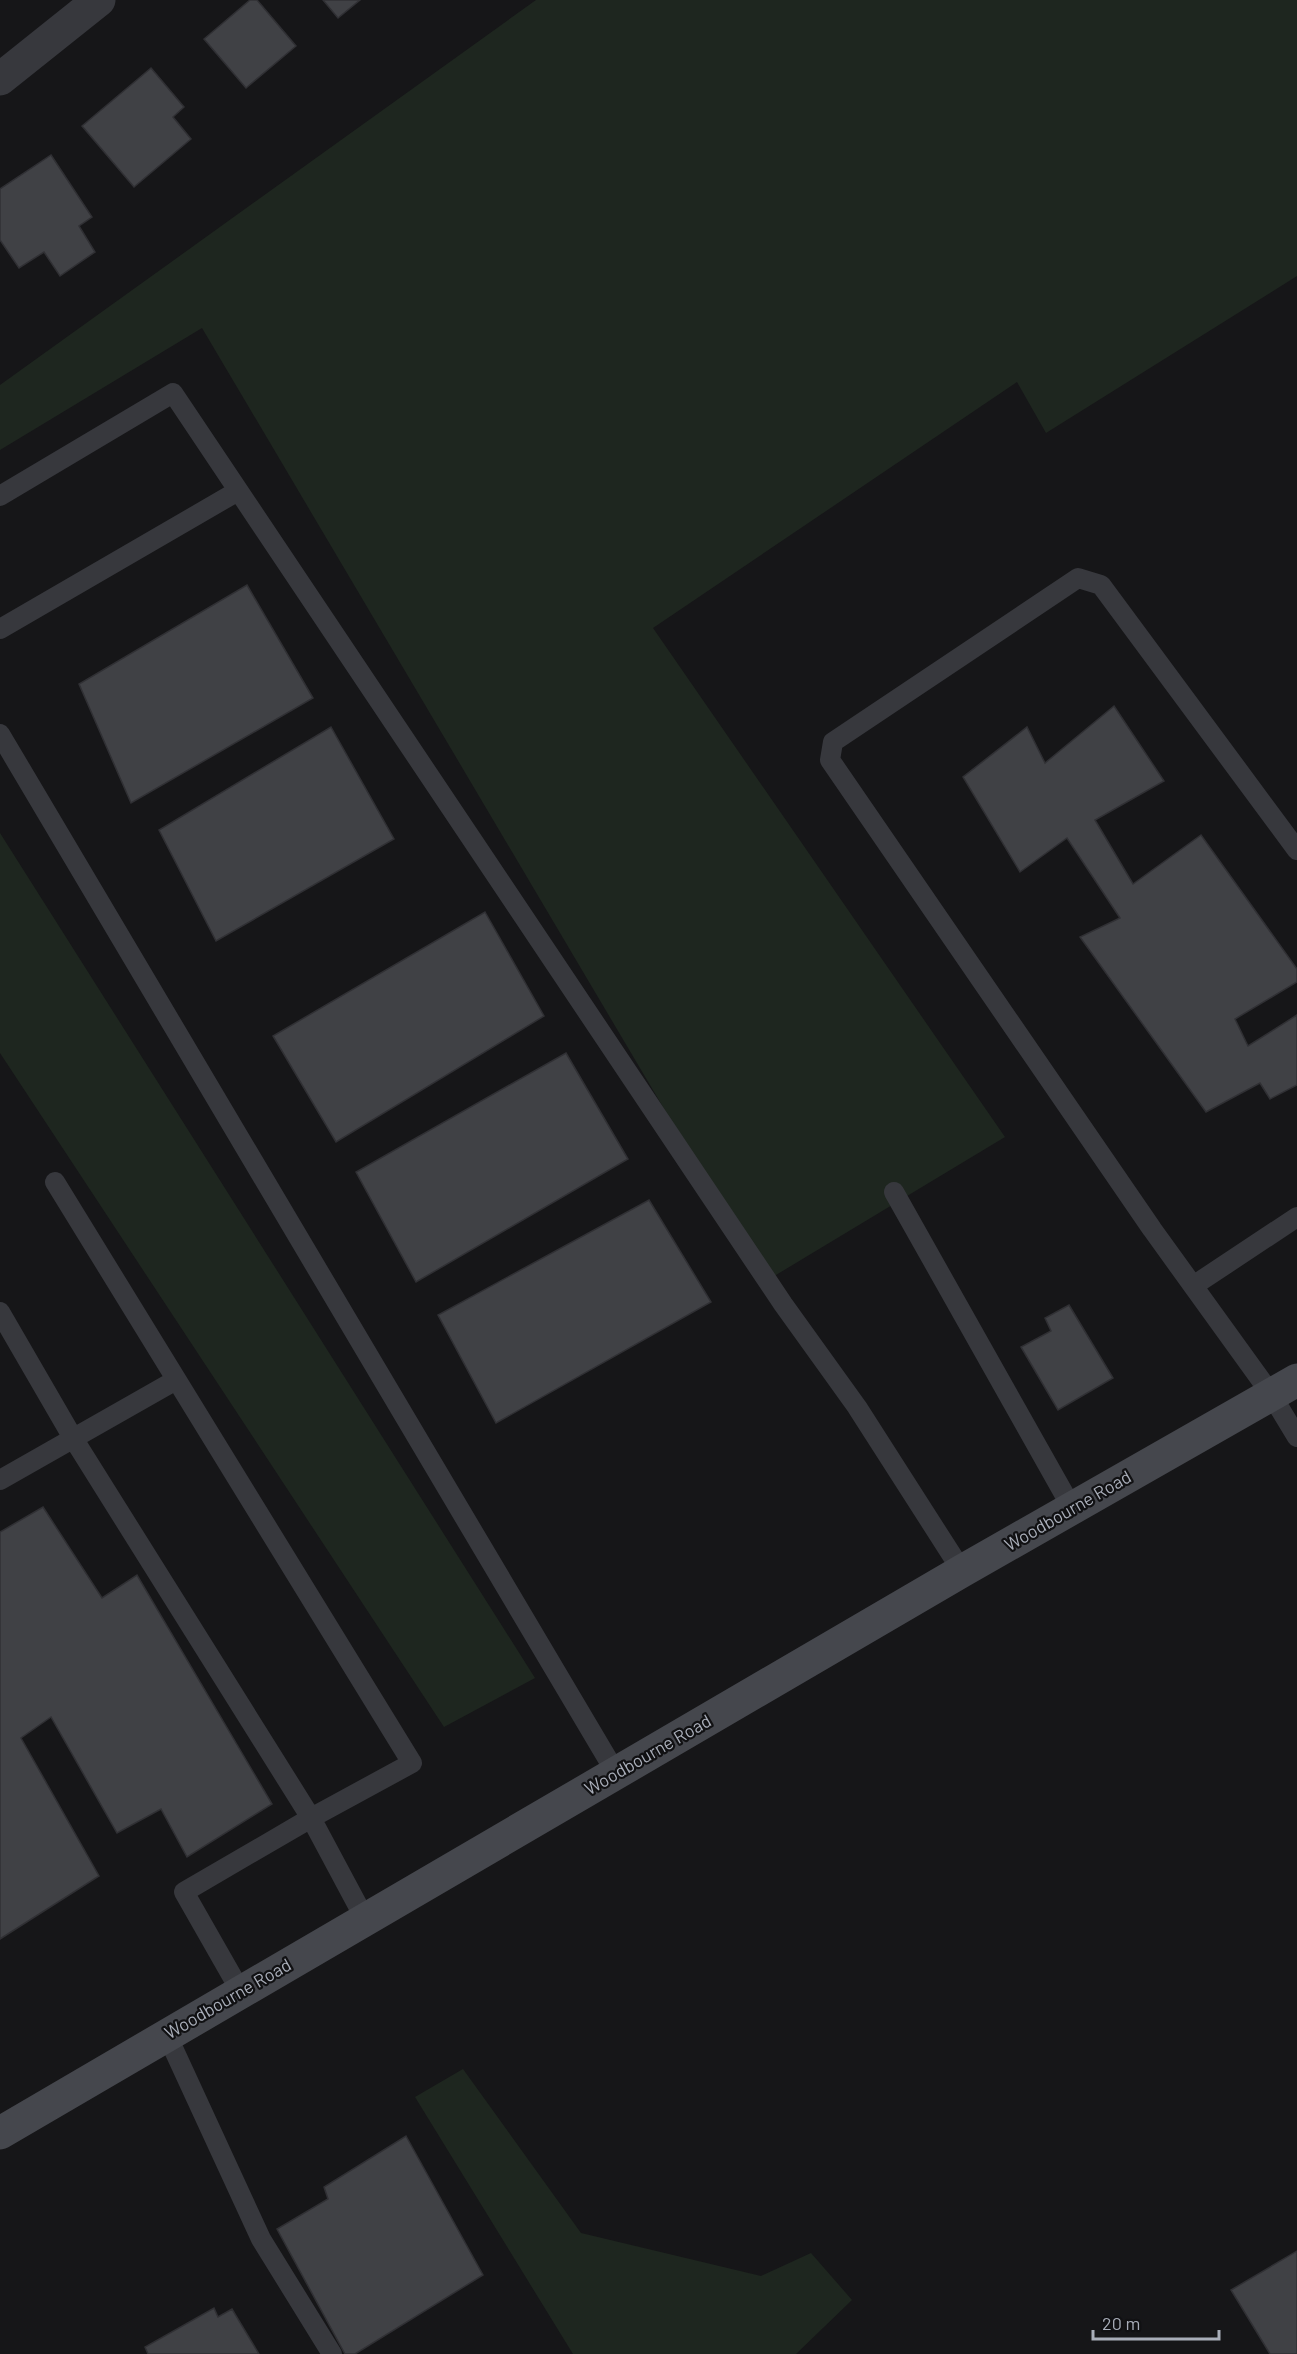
<svg xmlns="http://www.w3.org/2000/svg" width="1297" height="2354" font-family="Barlow,sans-serif">
  <style>
    .green { fill: #1e261f }
    .building { fill: #404145; stroke: #303034; stroke-width: 1.5 }
    .lines { fill: none; stroke-linecap: round; stroke-linejoin: round }
    .service { stroke: #37383d; stroke-width: 20 }
    .minor { stroke: #37383d; stroke-width: 33 }
    .secondary { stroke: #45474d; stroke-width: 33 }
    .labels { text-anchor: middle; stroke-width: 4.5; stroke-linejoin: round; paint-order: stroke }
    .street-label { font-size: 18px; fill: #a8adb8; stroke: #111113 }
  </style>
  <rect width="100%" height="100%" fill="#161618"/>
  <path class="green" d="M536,0H1297V276L1046,433L1017,382L653,628L1005,1137L766,1281L202,328L0,450V385Z
    M0,833L535,1678L444,1727L0,1053Z
    M463,2069L581,2233L761,2276L811,2253L852,2300L796,2354H573L415,2097Z"/>
  <path class="building" d="M250,0H257L296,46L246,88L204,39Z
    M323,0H360L338,18Z
    M151,68L184,107L173,117L191,139L134,187L82,126Z
    M51,155L92,217L79,226L95,252L60,276L44,252L19,268L0,240V189Z
    M247,585L313,698L131,803L79,684Z
    M1114,706L1164,781L1095,820L1133,884L1201,835L1297,969V982L1235,1019L1248,1046L1297,1015V1085L1270,1099L1260,1083L1206,1112L1080,937L1120,918L1067,838L1020,872L963,777L1027,727L1045,763Z
    M331,727L394,839L216,941L159,830Z
    M485,912L544,1016L336,1142L273,1036Z
    M566,1053L628,1159L416,1282L356,1172Z
    M649,1200L711,1302L496,1423L438,1315Z
    M1069,1305L1113,1378L1058,1410L1021,1347L1051,1331L1045,1318Z
    M43,1507L102,1598L137,1575L272,1804L187,1857L161,1809L117,1833L51,1717L21,1738L99,1876L0,1939V1532Z
    M406,2136L483,2275L355,2354H345L277,2229L328,2199L324,2187Z
    M1297,2251V2354H1270L1231,2290Z
    M214,2308L218,2317L232,2309L259,2354H148L145,2347Z"/>
  <g class="lines">
    <path class="service" d="M0,496L173,393L783,1304L857,1407L962,1571
      M0,629L238,491
      M0,734L616,1773
      M1297,850L1101,585L1078,578L833,742L830,760L1152,1229L1271,1394L1297,1437
      M55,1182L412,1763L311,1818L365,1919
      M894,1192L1072,1508
      M1193,1286L1297,1217
      M0,1312L73,1438L311,1818L184,1892L241,1992
      M0,1480L176,1380
      M167,2035L261,2239L332,2354"/>
    <path class="minor" d="M0,79L99,0"/>
    <path class="secondary" d="M0,2133L962,1571L1297,1380"/>
  </g>
  <g class="labels">
    <g class="street-label">
      <text transform="translate(1068 1511) rotate(-30)" y="6">Woodbourne Road</text>
      <text transform="translate(648 1755) rotate(-30)" y="6">Woodbourne Road</text>
      <text transform="translate(228 1999) rotate(-30)" y="6">Woodbourne Road</text>
    </g>
  </g>
  <path d="M1093 2330v9h126v-9" fill="none" stroke="#a8adb8" stroke-width="3"/>
  <text x="1102" y="2330" font-size="18" fill="#a8adb8" stroke="#111113" stroke-width="4.5" paint-order="stroke">20 m</text>
</svg>
